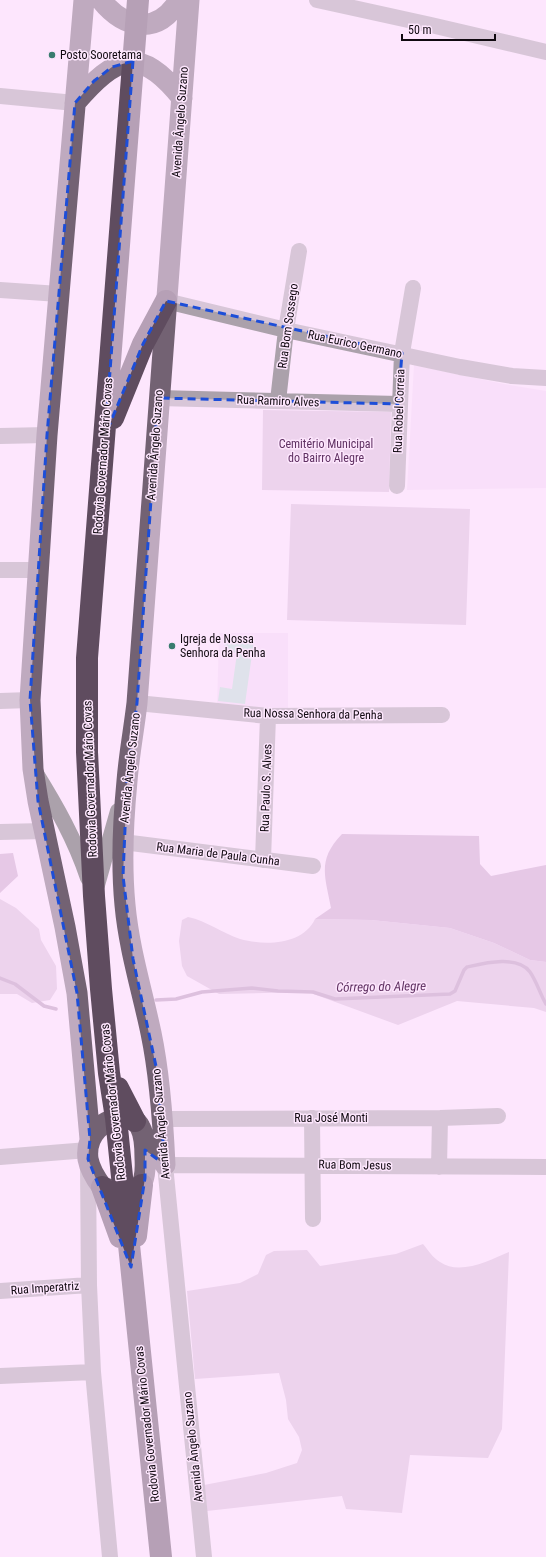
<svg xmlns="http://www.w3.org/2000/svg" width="546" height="1557" font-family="'Roboto Condensed',sans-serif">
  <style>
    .built { fill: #f4d8f5 }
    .green { fill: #d9bcda }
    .forest { fill: #c9a4ca }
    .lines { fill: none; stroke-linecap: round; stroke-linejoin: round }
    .stream { stroke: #b793b8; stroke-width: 3.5 }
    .building { fill: #baded5 }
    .minor { stroke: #aba1ab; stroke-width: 16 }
    .major { stroke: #736273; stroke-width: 21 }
    .highway { stroke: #5f4c5f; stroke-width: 22 }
    .marked { fill: none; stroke: #1d4ed8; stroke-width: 3; stroke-dasharray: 8 5; stroke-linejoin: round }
    .poi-dot { fill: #387c6f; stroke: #fde6fd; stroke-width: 1.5 }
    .labels { text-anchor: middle; stroke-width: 3; stroke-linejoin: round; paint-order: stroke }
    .poi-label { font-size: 12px; fill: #100910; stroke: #fde6fd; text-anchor: start }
    .street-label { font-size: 12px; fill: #100910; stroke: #fde6fd }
    .park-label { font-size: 12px; fill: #5f3062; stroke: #fde6fd }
    .water-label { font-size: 13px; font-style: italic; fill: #603162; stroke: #fde6fd }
  </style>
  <rect width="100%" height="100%" fill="#fde6fd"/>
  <path class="built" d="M414,365L504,384L546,391V488L407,490Z
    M219,633H288V709L217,708Z"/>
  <path class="green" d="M263,410L391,412L389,492L262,490Z
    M291,504L470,509L466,625L287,620Z
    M0,899L16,908L39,929L41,940L56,966L57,989L50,1000L32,1003L17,994H0Z
    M188,917C207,921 222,933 240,939C265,946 303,945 315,919L371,920L450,928L494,943L530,960L546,962V1012L534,1008L457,1001L398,1025L308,992L219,994L187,976L182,966L179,941L182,920Z
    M423,1244C428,1250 433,1258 440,1262C460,1276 490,1260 509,1252L502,1429L488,1458L410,1455L402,1513L346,1509L342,1496L207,1511L204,1485L266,1473L297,1463L302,1450L299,1437L288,1419L286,1400L279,1373L195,1379L187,1291L240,1283L258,1274L266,1255L274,1251L307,1250L320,1266L396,1254Z"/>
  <path class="forest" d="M342,834L479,836L480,864L491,876L546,865V962L530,960L494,943L450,928L371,920L315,919L331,908C325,876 317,860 342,834Z
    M13,853L18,876L0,893V854Z"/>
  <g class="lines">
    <path class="stream" d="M0,978L15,984L44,1006L56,1009
      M156,1000L176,999L202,992L252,988L278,991L313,992L335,999L450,994L455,991L464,970L467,967C485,963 518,955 530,972C537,982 540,994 546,1004"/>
  </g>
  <path class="building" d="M226,636L254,640L245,704L218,701L220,687L232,689L237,653L224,651Z"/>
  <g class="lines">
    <path class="minor" d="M317,0L431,25L546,52
      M0,96L75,103
      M0,290L59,294
      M166,301L286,330L460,367L512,376L546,378
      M158,398L398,404
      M278,401L286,330L299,251
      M0,436L47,435
      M397,486L402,353L413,288
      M0,570H38
      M0,701L30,700
      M137,703L268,716L442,715
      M35,772C56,806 75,839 88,878
      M0,832L44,831
      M123,842L313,866
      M263,860L268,716
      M97,885L118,811
      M312,1118L313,1219
      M163,1119L440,1118L498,1116
      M0,1157L88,1150
      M88,1165L89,1285L93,1372L110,1557
      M439,1167L440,1118
      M0,1291L89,1285
      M0,1376L93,1372
      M204,1557L165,1165L546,1167"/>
    <path class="major" d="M84,0L47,435L30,700L33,769L38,801L65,927L77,993L90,1139
      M101,0C125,30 158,35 179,0
      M75,103C116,56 139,44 182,98
      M126,1117C132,1119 137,1121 140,1127C145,1136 145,1148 145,1158C147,1194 133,1198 102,1187C96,1179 90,1170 88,1159C85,1135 103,1118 126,1117Z
      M165,1165C163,1121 160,1076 151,1033C142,990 129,949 125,905C121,864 123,822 127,781C129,755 134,729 137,703L189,0"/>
    <path class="highway" d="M138,0L87,658V752L94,896L101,989L109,1073L116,1118L161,1557
      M113,418L143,344L166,301
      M118,1088L135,1121
      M102,1187L120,1237
      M136,1236L142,1185"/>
  </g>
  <path d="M0 0H546V1557H0ZM133,61L106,425L109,426L143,344L166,301L402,353L398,404L158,398L137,703L127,781L123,876L133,959L157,1071L165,1165L145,1150V1178L131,1267L88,1159L90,1139L77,993L38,801L30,700L47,435L75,103L94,81L112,67Z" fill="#fde6fd" fill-opacity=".55" fill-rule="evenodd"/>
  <path class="marked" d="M133,61L106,425L109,426L143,344L166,301L402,353L398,404L158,398L137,703L127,781L123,876L133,959L157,1071L165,1165L145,1150V1178L131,1267L88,1159L90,1139L77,993L38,801L30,700L47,435L75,103L94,81L112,67Z"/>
  <g class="poi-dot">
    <circle cx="52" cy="55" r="4"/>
    <circle cx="172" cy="646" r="4"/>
  </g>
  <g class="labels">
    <g class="poi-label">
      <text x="60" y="59">Posto Sooretama</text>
      <text x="180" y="643">Igreja de Nossa<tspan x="180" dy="14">Senhora da Penha</tspan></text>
    </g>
    <g class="street-label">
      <text transform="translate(180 122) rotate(-86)" y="4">Avenida Ângelo Suzano</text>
      <text transform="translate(288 326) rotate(-82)" y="4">Rua Bom Sossego</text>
      <text transform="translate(355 344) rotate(12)" y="4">Rua Eurico Germano</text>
      <text transform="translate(278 401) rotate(2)" y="4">Rua Ramiro Alves</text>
      <text transform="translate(399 411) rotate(-88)" y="4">Rua Robel Correia</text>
      <text transform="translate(155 445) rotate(-86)" y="4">Avenida Ângelo Suzano</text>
      <text transform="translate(103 456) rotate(-86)" y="4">Rodovia Governador Mário Covas</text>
      <text transform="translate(313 714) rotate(1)" y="4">Rua Nossa Senhora da Penha</text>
      <text transform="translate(130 768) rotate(-84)" y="4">Avenida Ângelo Suzano</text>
      <text transform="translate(90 779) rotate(-92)" y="4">Rodovia Governador Mário Covas</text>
      <text transform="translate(266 788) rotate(-88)" y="4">Rua Paulo S. Alves</text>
      <text transform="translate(218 854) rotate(7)" y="4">Rua Maria de Paula Cunha</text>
      <text transform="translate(113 1102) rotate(-96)" y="4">Rodovia Governador Mário Covas</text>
      <text x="331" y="1122">Rua José Monti</text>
      <text transform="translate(161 1124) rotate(-95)" y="4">Avenida Ângelo Suzano</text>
      <text transform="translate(355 1165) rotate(1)" y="4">Rua Bom Jesus</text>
      <text transform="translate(45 1288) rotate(-4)" y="4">Rua Imperatriz</text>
      <text transform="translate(147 1424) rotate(-96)" y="4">Rodovia Governador Mário Covas</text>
      <text transform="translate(193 1447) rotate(-96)" y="4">Avenida Ângelo Suzano</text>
    </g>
    <g class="park-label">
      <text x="326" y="448">Cemitério Municipal<tspan x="326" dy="14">do Bairro Alegre</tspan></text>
    </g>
    <g class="water-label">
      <text transform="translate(381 986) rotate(-1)" y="5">Córrego do Alegre</text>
    </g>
  </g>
  <path d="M402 34v6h93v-6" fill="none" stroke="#100910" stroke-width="2"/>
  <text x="408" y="34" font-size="12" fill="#100910" stroke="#fde6fd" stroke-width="3" paint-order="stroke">50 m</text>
</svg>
